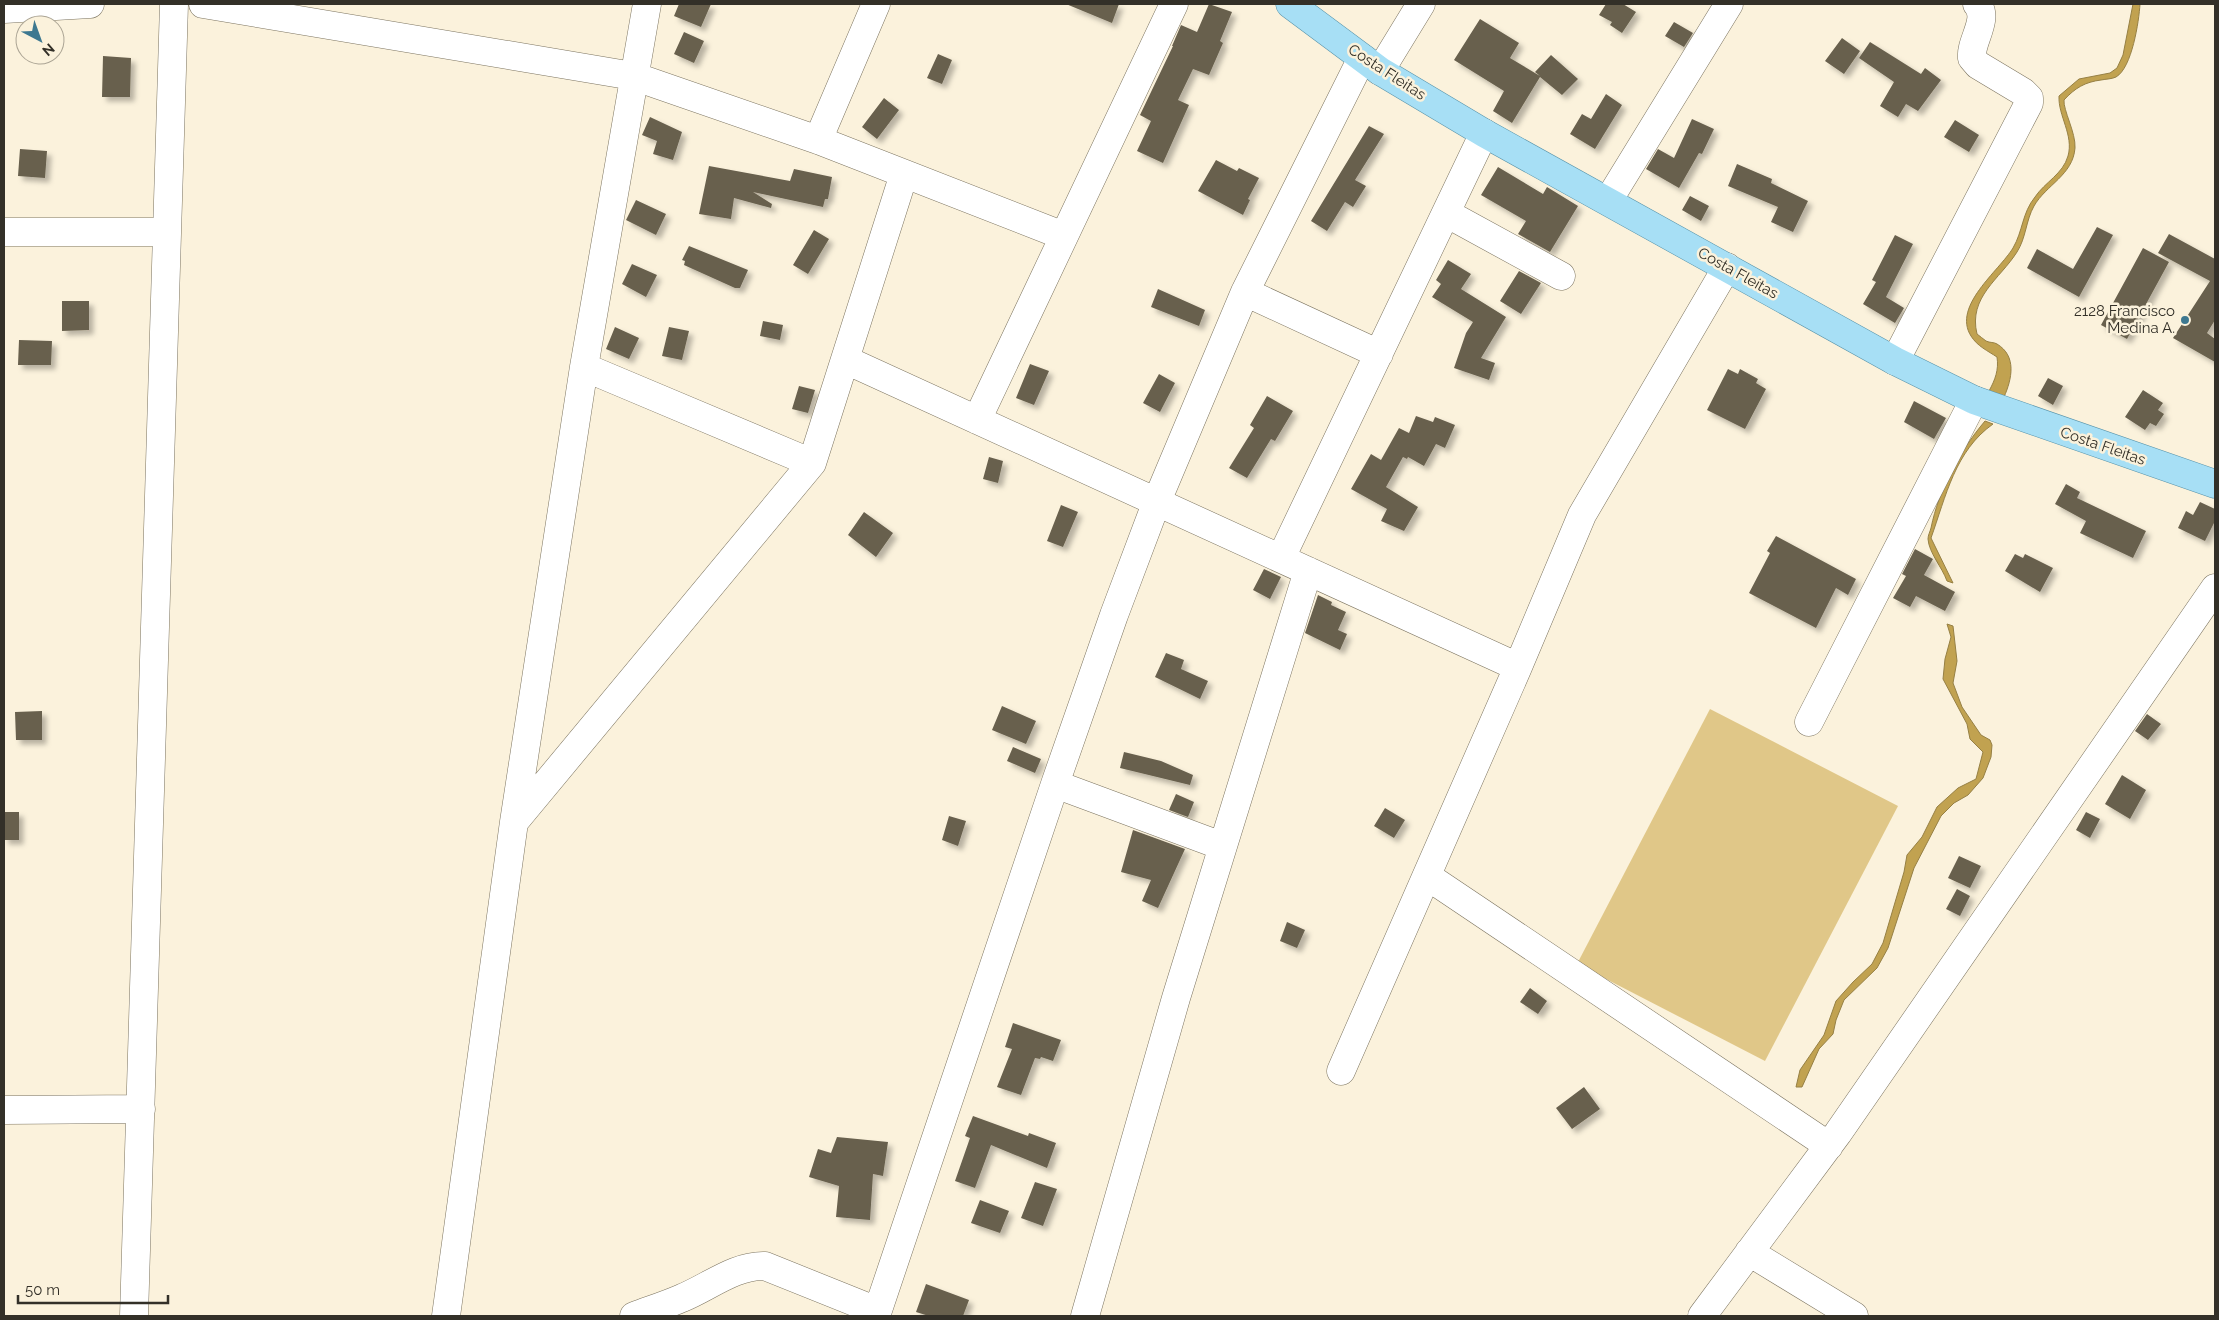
<svg xmlns="http://www.w3.org/2000/svg" width="2219" height="1320" font-family="Raleway,sans-serif">
  <style>
    .green { fill: #e0c788 }
    .water { fill: #c1a250; stroke: #968044 }
    .building { fill: #68604d; filter: url(#shadow) }
    .lines { fill: none; stroke-linecap: round; stroke-linejoin: round }
    .minor-casing { stroke: #7c7460; stroke-width: 29 }
    .major-casing { stroke: #5893a9; stroke-width: 29 }
    .minor { stroke: #fff; stroke-width: 28 }
    .major { stroke: #a7dff5; stroke-width: 28 }
    .poi-dot { fill: #3d7890; stroke: #fbf2dc; stroke-width: 2 }
    .labels { text-anchor: middle; stroke-width: 5; stroke-linejoin: round; paint-order: stroke }
    .street-label { font-size: 15px; fill: #333028; stroke: #fbf2dc }
    .poi-label { font-size: 15px; fill: #333028; stroke: #fbf2dc; text-anchor: end }
  </style>
  <defs>
    <filter id="shadow"><feDropShadow dx="4.5" dy="4.5" stdDeviation="2.5" flood-color="#0004"/></filter>
  </defs>
  <rect width="100%" height="100%" fill="#fbf2dc"/>
  <path class="green" d="M1710,709L1898,806L1765,1061L1577,964Z"/>
  <path class="water" d="M2133,4H2140C2139,21 2132,68 2116,77C2112,79 2106,79 2101,80C2085,82 2075,88 2064,100C2063,110 2076,133 2075,148C2073,175 2046,185 2034,206C2026,220 2026,238 2017,252C2000,279 1968,297 1977,334C1980,336 1983,339 1986,341C1990,343 1994,342 1997,344C2017,356 2012,379 2004,397L1989,391C1995,380 1999,370 1997,357C1988,351 1977,346 1971,336C1952,306 1999,271 2013,248C2023,231 2022,213 2035,197C2045,182 2063,174 2068,156C2074,135 2058,116 2059,96L2079,79L2110,73L2117,68L2123,55Z
    M1985,421L1993,424C1955,451 1946,496 1931,538L1953,583L1947,581C1942,567 1929,553 1928,539C1928,535 1930,532 1931,528C1939,489 1959,452 1985,421Z
    M1947,624L1953,626L1957,661L1953,683L1962,707L1981,735L1990,740L1992,745L1991,757L1983,778L1968,795L1954,803L1941,816L1914,868L1888,948L1877,968L1844,1000L1836,1020L1833,1034L1819,1049L1802,1087H1796L1800,1070L1824,1035L1836,1001L1853,982L1872,964L1883,943L1904,872L1907,855L1922,837L1937,807L1958,788L1976,779L1983,752L1970,739L1967,724L1943,679L1945,659L1951,637Z"/>
  <path class="building" d="M679,4H711L701,27L674,16Z
    M1066,4H1119L1112,23Z
    M1209,4L1232,12L1220,41L1223,43L1209,75L1193,69L1178,100L1189,105L1163,163L1137,151L1151,121L1140,115L1173,46H1172L1181,25L1197,32Z
    M1606,4H1623L1636,12L1622,33L1610,25L1612,22L1599,15Z
    M1480,19L1519,43L1510,58L1540,76L1535,72L1551,55L1578,79L1562,95L1540,77L1512,123L1493,111L1504,91L1454,60Z
    M1674,22L1693,33L1684,47L1665,36Z
    M684,32L704,41L694,63L674,54Z
    M1842,38L1860,51L1844,74L1825,61Z
    M1870,42L1921,74L1925,68L1941,80L1918,111L1906,104L1898,117L1880,106L1894,82L1859,58Z
    M938,54L952,60L942,84L927,78Z
    M103,56L131,58L130,97H102Z
    M1606,94L1622,105L1595,149L1570,134L1582,114L1591,119Z
    M884,98L899,110L877,139L862,127Z
    M650,117L682,132L673,160L653,154L657,141L642,135Z
    M1692,119L1714,129L1702,154L1699,153L1679,188L1646,169L1658,149L1674,158Z
    M1955,120L1979,135L1969,152L1944,137Z
    M1369,126L1384,134L1355,180L1366,186L1353,207L1345,202L1327,231L1311,221Z
    M20,149L47,151L45,178L18,176Z
    M1216,160L1237,171L1239,168L1259,178L1248,199L1250,200L1243,215L1198,191Z
    M1737,164L1772,179L1771,183L1808,201L1793,232L1771,222L1778,207L1728,186Z
    M709,166L790,181L794,169L832,177L828,199H825L823,207L753,192L772,204L771,208L734,198L731,219L699,214Z
    M1498,167L1543,194L1547,187L1578,206L1550,252L1518,234L1526,221L1481,195Z
    M1690,196L1709,206L1701,221L1682,210Z
    M636,200L666,214L656,235L626,220Z
    M2097,227L2113,235L2079,297L2027,268L2037,249L2073,269Z
    M814,230L829,239L808,274L793,265Z
    M2169,234L2215,259V320L2207,333L2215,339V362L2173,338L2210,281L2158,253Z
    M1895,235L1913,244L1886,297L1904,308L1895,323L1863,304L1876,282L1872,280Z
    M689,246L748,270L740,288H735L684,265L685,261L682,260Z
    M2143,248L2169,262L2127,339L2101,325Z
    M1448,260L1471,274L1461,289L1506,317L1481,358L1495,363L1489,380L1454,368L1466,333L1473,322L1432,297L1441,284L1436,280Z
    M632,264L657,275L646,297L622,284Z
    M1519,271L1541,283L1521,314L1500,301Z
    M1158,289L1205,310L1199,326L1151,307Z
    M62,301H89V330L62,331Z
    M763,321L783,325L780,340L760,336Z
    M615,327L639,338L629,359L606,349Z
    M669,327L689,331L682,360L662,356Z
    M19,340L52,341L51,365H18Z
    M1030,364L1049,371L1034,405L1016,398Z
    M1728,369L1738,374L1740,369L1758,379L1756,383L1766,389L1745,429L1707,410Z
    M1159,374L1175,383L1160,412L1143,403Z
    M2048,378L2063,386L2053,405L2038,396Z
    M799,386L815,390L808,413L792,409Z
    M2143,390L2163,403L2158,410L2164,414L2156,426L2150,423L2145,430L2125,417Z
    M1267,396L1293,411L1275,441L1271,439L1247,478L1229,468L1254,428L1250,425Z
    M1914,401L1946,418L1934,439L1904,422Z
    M1416,416L1433,422L1435,417L1455,425L1445,448L1436,444L1424,466L1408,457L1407,459L1403,457L1386,487L1418,507L1404,531L1381,521L1387,509L1351,489L1371,454L1381,460L1399,428L1409,433Z
    M989,457L1003,461L998,483L983,479Z
    M2066,484L2080,492L2077,498L2146,531L2133,558L2080,533L2086,521L2055,504Z
    M2200,502L2215,509V521L2205,541L2178,528L2186,511L2193,515Z
    M1061,505L1078,512L1063,547L1047,541Z
    M864,512L893,533L876,557L848,535Z
    M1776,536L1856,579L1848,595L1836,588L1816,628L1749,593L1770,553L1767,551Z
    M1915,549L1933,559L1924,575L1955,592L1945,611L1916,596L1910,607L1893,598L1906,576L1902,574Z
    M2015,554L2023,558L2025,554L2053,568L2040,592L2005,571Z
    M1264,569L1281,577L1270,599L1253,590Z
    M1318,595L1332,602L1331,605L1346,612L1338,630L1347,634L1340,650L1305,633Z
    M1166,653L1184,660L1181,669L1208,681L1200,699L1155,677Z
    M1002,706L1036,721L1026,744L992,730Z
    M42,711V740H16L15,712Z
    M2147,714L2161,724L2148,740L2135,731Z
    M1013,747L1041,759L1035,773L1007,761Z
    M1124,752L1161,761L1193,775L1190,785L1120,768Z
    M2122,775L2146,790L2130,819L2105,804Z
    M1176,794L1194,802L1188,817L1169,810Z
    M1385,808L1405,820L1394,838L1374,826Z
    M4,812H19V840H4Z
    M2086,812L2100,819L2090,838L2076,830Z
    M949,816L966,821L958,846L942,840Z
    M1133,830L1185,849L1158,908L1142,901L1151,880L1121,872Z
    M1959,856L1981,866L1970,888L1948,878Z
    M1957,889L1970,896L1960,916L1946,909Z
    M1287,922L1305,930L1297,948L1280,941Z
    M1530,988L1547,1001L1538,1014L1520,1002Z
    M1013,1023L1061,1040L1053,1061L1041,1057L1040,1059L1035,1058L1021,1095L997,1087L1012,1049L1005,1047Z
    M1584,1087L1600,1109L1572,1129L1556,1108Z
    M973,1116L1028,1136L1029,1133L1056,1143L1047,1168L991,1145L975,1188L955,1181L970,1138L965,1136Z
    M837,1137L888,1142L883,1176L873,1174L870,1220L836,1217L839,1186L809,1177L818,1149L831,1153Z
    M1035,1182L1057,1189L1043,1226L1021,1218Z
    M980,1200L1009,1211L1000,1233L971,1223Z
    M926,1284L969,1300L963,1316H929L916,1312Z"/>
  <g class="lines">
    <defs>
      <path id="minor" d="M203,4L633,76L818,140L1064,236
        M4,9L90,4
        M1380,71L1421,4
        M818,140L876,4
        M1608,201L1729,4
        M1446,213L1561,276
        M4,232H167
        M1245,292L1379,354
        M846,360L1518,667
        M1895,361L2029,103V98L2023,92L1978,65L1972,58C1970,41 1990,19 1977,4
        M584,367L812,463
        M977,420L1174,4
        M1281,558L1484,133
        M1809,722L1974,400
        M1055,784L1222,846
        M515,821L812,463L904,174
        M1427,876L1829,1146
        M1341,1071L1518,667L1582,515L1727,267
        M4,1110L141,1109
        M1749,1252L1854,1316
        M134,1316L174,4
        M446,1316L514,822L584,367L647,4
        M634,1316C650,1310 666,1305 682,1298C709,1287 735,1265 765,1266L877,1311
        M876,1316L1055,784L1114,615L1157,501L1245,292L1362,58
        M1085,1316L1176,998L1308,571
        M1702,1316L1838,1133L2215,588"/>
      <path id="major" d="M1290,4L1380,71L1484,133L1895,361L1974,400L2215,484"/>
    </defs>
    <use href="#minor" class="minor-casing"/>
    <use href="#major" class="major-casing"/>
    <use href="#minor" class="minor"/>
    <use href="#major" class="major"/>
  </g>
  <circle class="poi-dot" cx="2185" cy="320" r="5"/>
  <g class="labels">
    <g class="street-label">
      <text transform="translate(1387 72) rotate(33)" y="5">Costa Fleitas</text>
      <text transform="translate(1738 273) rotate(29)" y="5">Costa Fleitas</text>
      <text transform="translate(2103 446) rotate(19)" y="5">Costa Fleitas</text>
    </g>
    <g class="poi-label">
      <text x="2175" y="316">2128 Francisco<tspan x="2175" dy="17">Medina A.</tspan></text>
    </g>
  </g>
  <rect width="2219" height="1320" fill="none" stroke="#333028" stroke-width="10"/>
  <g transform="translate(40 40) rotate(139)"><circle r="24" fill="#fbf2dc" stroke="#aba494"/>
  <path d="M0-4L9 19L0 12L-9 19Z" fill="#3d7890"/>
  <text y="-8" font-size="14" font-weight="bold" text-anchor="middle" fill="#333028">N</text>
  </g>
  <path d="M18 1295v8h150v-8" fill="none" stroke="#333028" stroke-width="2.5"/>
  <text x="25" y="1295" font-size="15" fill="#333028" stroke="#fbf2dc" stroke-width="4" paint-order="stroke">50 m</text>
</svg>
